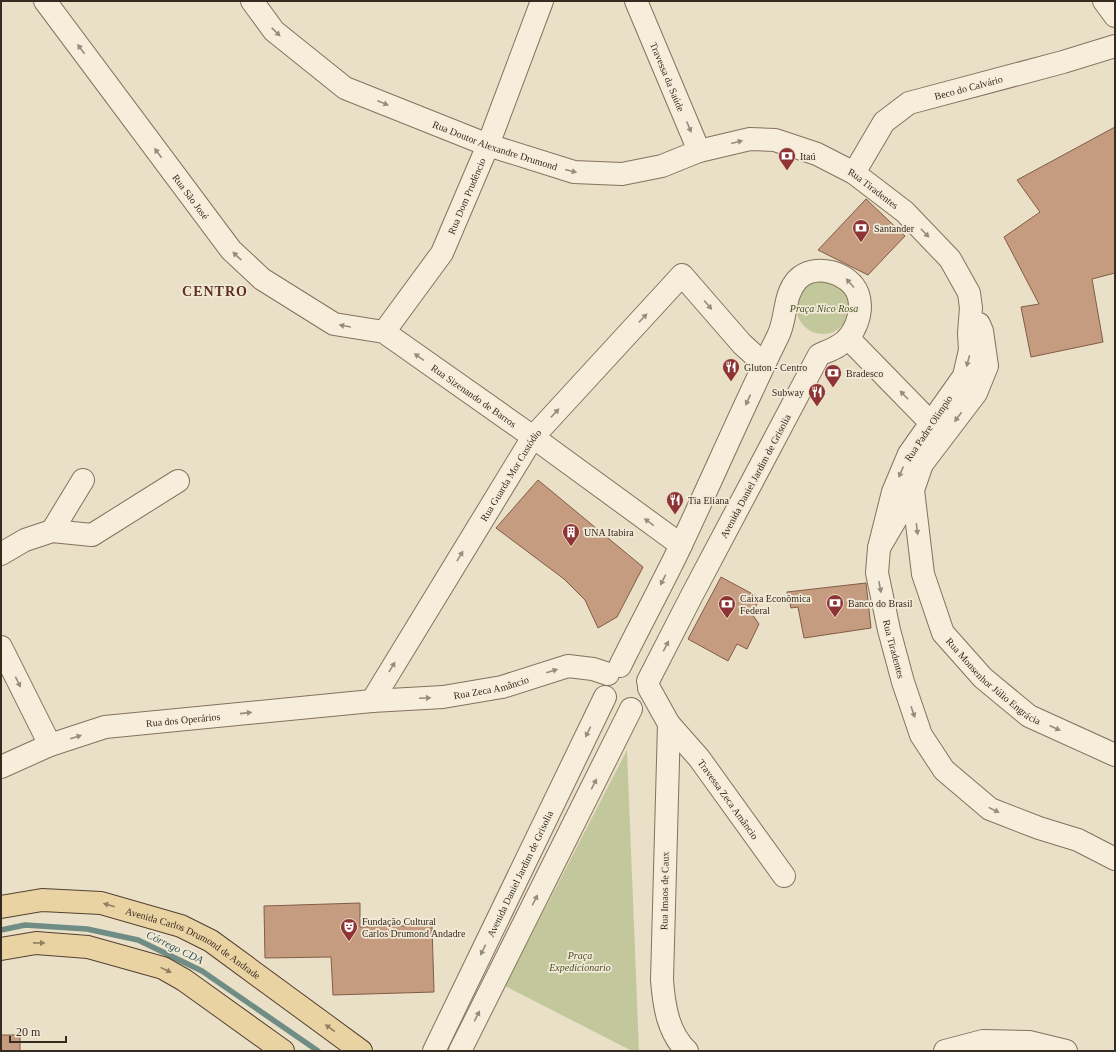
<svg xmlns="http://www.w3.org/2000/svg" width="1116" height="1052" font-family="Georgia,serif">
  <style>
    .green { fill: #c3c89c }
    .lines { fill: none; stroke-linecap: round; stroke-linejoin: round }
    .stream { stroke: #6f8c85; stroke-width: 5.5 }
    .building { fill: #c59c80; stroke: #815d46 }
    .minor-casing { stroke: #84725e; stroke-width: 24 }
    .major-casing { stroke: #534132; stroke-width: 24 }
    .minor { stroke: #f6edda; stroke-width: 22 }
    .major { stroke: #ead3a3; stroke-width: 22 }
    .oneway { fill: #968c7d }
    .oneway2 { fill: #907f62 }
    .labels { text-anchor: middle; stroke-width: 3.5; stroke-linejoin: round; paint-order: stroke }
    .street-label { font-size: 10px; fill: #362b20; stroke: #f2ead6 }
    .poi-label { font-size: 10px; fill: #362b20; stroke: #f2ead6; text-anchor: start }
    .park-label { font-size: 10px; font-style: italic; fill: #475129; stroke: #f2ead6 }
    .water-label { font-size: 11px; font-style: italic; fill: #315452; stroke: #f2ead6 }
    .district-label { font-size: 14px; font-weight: bold; letter-spacing: 1px; fill: #5f2f24; stroke: #f2ead6 }
  </style>
  <rect width="100%" height="100%" fill="#eadfc7"/>
  <path class="green" d="M796 307a27 27 0 1 1 54 0a27 27 0 1 1-54 0Z
    M627,750L639,1051H632L505,986Z"/>
  <g class="lines">
    <path class="stream" d="M1,930L25,925L87,929L138,940L202,971L318,1051"/>
  </g>
  <path class="building" d="M1115,127V273L1092,279L1103,342L1031,357L1021,307L1039,304L1004,237L1040,212L1017,180Z
    M866,199L905,236L868,275L818,250Z
    M538,480L643,567L617,617L598,628L585,600L564,579L496,528Z
    M721,577L760,598L752,614L759,624L747,649L737,644L728,661L688,639Z
    M866,583L871,628L804,638L798,607L791,608L787,592Z
    M360,903V927L432,925L434,992L333,995L331,957L265,958L264,906Z
    M1,1035H20V1051H1Z"/>
  <g class="lines">
    <defs>
      <g id="minor">
        <path id="s1" d="M45,1L231,250L262,279L334,324L384,332L533,437L681,545"/>
        <path id="s2" d="M252,1L274,31L345,88L488,145L574,172L622,174L662,166L699,151L750,139L775,140L817,154L854,173L905,212L950,259L969,293L971,308L969,333L970,350L964,376L909,454L893,492L879,548"/>
        <path id="s3" d="M636,1L699,151"/>
        <path d="M1104,1L1115,16"/>
        <path id="s4" d="M854,173L884,122L909,103L1063,62L1115,46"/>
        <path id="s5" d="M979,324L982,331L987,366L976,393L922,464L913,490L879,548L877,573L889,630L903,682L921,735L944,770L990,809L1039,828L1078,840L1115,859"/>
        <path id="s6" d="M384,332L442,253L488,145L542,1"/>
        <path d="M848,338L931,423"/>
        <path id="s7" d="M913,490L923,574L943,633L983,678L1029,716L1115,755"/>
        <path d="M52,531L83,480"/>
        <path d="M1,554L25,540L52,531L92,535L178,481"/>
        <path d="M1,647L50,745"/>
        <path d="M620,666C640,625 662,585 681,545C714,475 744,405 778,336C787,318 783,296 797,280C814,262 850,272 858,294C864,312 855,337 838,346C832,350 825,352 819,355L691,597L648,681"/>
        <path id="s8" d="M649,688L669,724L699,758L784,876"/>
        <path id="s9" d="M372,701L533,437L682,275L742,344L764,364"/>
        <path d="M669,724L662,980C664,1006 668,1033 687,1051"/>
        <path id="s10" d="M1,767L50,745L105,727L372,701L443,697L502,687L568,666L593,669L608,674"/>
        <path id="s11" d="M434,1051L605,697"/>
        <path d="M460,1051L631,709"/>
        <path d="M945,1051L983,1041L1029,1042L1066,1051"/>
      </g>
      <g id="major">
        <path id="s12" d="M1,907L42,900L101,903L181,926L211,941L361,1051"/>
        <path d="M1,949L36,943L88,947L163,968L184,980L283,1051"/>
      </g>
    </defs>
    <use href="#minor" class="minor-casing"/>
    <use href="#major" class="major-casing"/>
    <use href="#minor" class="minor"/>
    <use href="#major" class="major"/>
  </g>
  <defs><path id="oneway-solid" d="M-6-.8H1V-3.2L6.5 0L1 3.2V.8H-6Z"/></defs>
  <g class="oneway">
    <use href="#oneway-solid" transform="translate(276 32) rotate(44)"/>
    <use href="#oneway-solid" transform="translate(81 49) rotate(-127)"/>
    <use href="#oneway-solid" transform="translate(383 103) rotate(22)"/>
    <use href="#oneway-solid" transform="translate(689 127) rotate(67)"/>
    <use href="#oneway-solid" transform="translate(737 142) rotate(-14)"/>
    <use href="#oneway-solid" transform="translate(158 153) rotate(-127)"/>
    <use href="#oneway-solid" transform="translate(571 171) rotate(14)"/>
    <use href="#oneway-solid" transform="translate(925 233) rotate(46)"/>
    <use href="#oneway-solid" transform="translate(237 256) rotate(-137)"/>
    <use href="#oneway-solid" transform="translate(850 283) rotate(-132)"/>
    <use href="#oneway-solid" transform="translate(708 305) rotate(49)"/>
    <use href="#oneway-solid" transform="translate(643 318) rotate(-47)"/>
    <use href="#oneway-solid" transform="translate(345 326) rotate(-170)"/>
    <use href="#oneway-solid" transform="translate(419 357) rotate(-145)"/>
    <use href="#oneway-solid" transform="translate(968 361) rotate(105)"/>
    <use href="#oneway-solid" transform="translate(904 395) rotate(-134)"/>
    <use href="#oneway-solid" transform="translate(748 400) rotate(115)"/>
    <use href="#oneway-solid" transform="translate(555 413) rotate(-47)"/>
    <use href="#oneway-solid" transform="translate(958 417) rotate(127)"/>
    <use href="#oneway-solid" transform="translate(901 472) rotate(113)"/>
    <use href="#oneway-solid" transform="translate(649 522) rotate(-144)"/>
    <use href="#oneway-solid" transform="translate(917 529) rotate(83)"/>
    <use href="#oneway-solid" transform="translate(460 556) rotate(-59)"/>
    <use href="#oneway-solid" transform="translate(663 580) rotate(117)"/>
    <use href="#oneway-solid" transform="translate(880 587) rotate(79)"/>
    <use href="#oneway-solid" transform="translate(666 646) rotate(-63)"/>
    <use href="#oneway-solid" transform="translate(392 667) rotate(-59)"/>
    <use href="#oneway-solid" transform="translate(552 671) rotate(-18)"/>
    <use href="#oneway-solid" transform="translate(18 682) rotate(64)"/>
    <use href="#oneway-solid" transform="translate(425 698) rotate(-3)"/>
    <use href="#oneway-solid" transform="translate(913 712) rotate(71)"/>
    <use href="#oneway-solid" transform="translate(246 713) rotate(-6)"/>
    <use href="#oneway-solid" transform="translate(1055 728) rotate(25)"/>
    <use href="#oneway-solid" transform="translate(588 732) rotate(116)"/>
    <use href="#oneway-solid" transform="translate(76 737) rotate(-18)"/>
    <use href="#oneway-solid" transform="translate(594 784) rotate(-63)"/>
    <use href="#oneway-solid" transform="translate(994 810) rotate(26)"/>
    <use href="#oneway-solid" transform="translate(535 900) rotate(-63)"/>
    <use href="#oneway-solid" transform="translate(483 950) rotate(116)"/>
    <use href="#oneway-solid" transform="translate(477 1016) rotate(-63)"/>
  </g>
  <g class="oneway2">
    <use href="#oneway-solid" transform="translate(109 905) rotate(-164)"/>
    <use href="#oneway-solid" transform="translate(39 943) rotate(1)"/>
    <use href="#oneway-solid" transform="translate(166 970) rotate(26)"/>
    <use href="#oneway-solid" transform="translate(330 1028) rotate(-144)"/>
  </g>
  <defs>
    <symbol id="bank-pin" viewBox="-11 -11 22 30"><path d="M0 17L-7.5 6A9.5 9.5 0 1 1 7.5 6Z" fill="#8e3435" stroke="#f2ead6"/><path d="M-6-4H6V4H-6ZM0-2.3a2.3 2.3 0 1 0 0 4.6a2.3 2.3 0 1 0 0-4.6Z" fill="#fff"/></symbol>
    <symbol id="restaurant-pin" viewBox="-11 -11 22 30"><path d="M0 17L-7.5 6A9.5 9.5 0 1 1 7.5 6Z" fill="#8e3435" stroke="#f2ead6"/><path d="M-5-6h1v4h1v-4h1v4h1v-4h1v5L-1.5 .5V6h-2V.5L-5-1ZM5-6V6H3V1.5H1.5Q1.5-4 5-6Z" fill="#fff"/></symbol>
    <symbol id="building-pin" viewBox="-11 -11 22 30"><path d="M0 17L-7.5 6A9.5 9.5 0 1 1 7.5 6Z" fill="#8e3435" stroke="#f2ead6"/><path d="M-4-6H4V6H1V3H-1V6H-4ZM-2.5-4.3h1.7v1.8h-1.7ZM.8-4.3h1.7v1.8H.8ZM-2.5-1h1.7V.8h-1.7ZM.8-1h1.7V.8H.8Z" fill="#fff"/></symbol>
    <symbol id="theatre-pin" viewBox="-11 -11 22 30"><path d="M0 17L-7.5 6A9.5 9.5 0 1 1 7.5 6Z" fill="#8e3435" stroke="#f2ead6"/><path d="M-5-5.5Q0-4 5-5.5V0Q5 5 0 6Q-5 5-5 0ZM-3.3-2.5H-1v1.5H-3.3ZM1-2.5H3.3v1.5H1ZM-2.8 1Q0 5.5 2.8 1Z" fill="#fff"/></symbol>
  </defs>
  <g fill-rule="evenodd">
    <use href="#bank-pin" x="777" y="146" width="20" height="27"/>
    <use href="#bank-pin" x="851" y="218" width="20" height="27"/>
    <use href="#restaurant-pin" x="721" y="357" width="20" height="27"/>
    <use href="#bank-pin" x="823" y="363" width="20" height="27"/>
    <use href="#restaurant-pin" x="807" y="382" width="20" height="27"/>
    <use href="#restaurant-pin" x="665" y="490" width="20" height="27"/>
    <use href="#building-pin" x="561" y="522" width="20" height="27"/>
    <use href="#bank-pin" x="825" y="593" width="20" height="27"/>
    <use href="#bank-pin" x="717" y="594" width="20" height="27"/>
    <use href="#theatre-pin" x="339" y="917" width="20" height="27"/>
  </g>
  <g class="labels">
    <g class="street-label">
      <text dy="4" stroke="none"><textPath href="#s3" startOffset="82">Travessa da Saúde</textPath></text>
      <text dy="4" stroke="none"><textPath href="#s4" startOffset="152">Beco do Calvário</textPath></text>
      <text dy="4" stroke="none"><textPath href="#s2" startOffset="289">Rua Doutor Alexandre Drumond</textPath></text>
      <text dy="4" stroke="none"><textPath href="#s2" startOffset="689">Rua Tiradentes</textPath></text>
      <text dy="4" stroke="none"><textPath href="#s6" startOffset="160">Rua Dom Prudêncio</textPath></text>
      <text dy="4" stroke="none"><textPath href="#s1" startOffset="244">Rua São José</textPath></text>
      <text dy="4" stroke="none"><textPath href="#s1" startOffset="599">Rua Sizenando de Barros</textPath></text>
      <text transform="translate(928 428) rotate(-56)" y="4">Rua Padre Olimpio</text>
      <text dy="4" stroke="none"><textPath href="#s9" startOffset="265">Rua Guarda Mor Custódio</textPath></text>
      <text transform="translate(755 476) rotate(-62)" y="4">Avenida Daniel Jardim de Grisolia</text>
      <text dy="4" stroke="none"><textPath href="#s5" startOffset="359">Rua Tiradentes</textPath></text>
      <text dy="4" stroke="none"><textPath href="#s7" startOffset="217">Rua Monsenhor Júlio Engrácia</textPath></text>
      <text dy="4" stroke="none"><textPath href="#s10" startOffset="500">Rua Zeca Amâncio</textPath></text>
      <text dy="4" stroke="none"><textPath href="#s10" startOffset="190">Rua dos Operários</textPath></text>
      <text dy="4" stroke="none"><textPath href="#s8" startOffset="137">Travessa Zeca Amâncio</textPath></text>
      <text dy="4" stroke="none"><textPath href="#s11" startOffset="197">Avenida Daniel Jardim de Grisolia</textPath></text>
      <text transform="translate(664 891) rotate(-89)" y="4">Rua Imaos de Caux</text>
      <text dy="4" stroke="none"><textPath href="#s12" startOffset="202">Avenida Carlos Drumond de Andrade</textPath></text>
    </g>
    <g class="poi-label">
      <text x="800" y="160">Itaú</text>
      <text x="874" y="232">Santander</text>
      <text x="744" y="371">Gluton - Centro</text>
      <text x="846" y="377">Bradesco</text>
      <text x="804" y="396" text-anchor="end">Subway</text>
      <text x="688" y="504">Tia Eliana</text>
      <text x="584" y="536">UNA Itabira</text>
      <text x="740" y="602">Caixa Econômica<tspan x="740" dy="12">Federal</tspan></text>
      <text x="848" y="607">Banco do Brasil</text>
      <text x="362" y="925">Fundação Cultural<tspan x="362" dy="12">Carlos Drumond Andadre</tspan></text>
    </g>
    <g class="park-label">
      <text x="824" y="312">Praça Nico Rosa</text>
      <text x="580" y="959">Praça<tspan x="580" dy="12">Expedicionario</tspan></text>
    </g>
    <g class="water-label">
      <text transform="translate(175 947) rotate(26)" y="4">Córrego CDA</text>
    </g>
    <g class="district-label">
      <text x="215" y="296">CENTRO</text>
    </g>
  </g>
  <rect width="1116" height="1052" fill="none" stroke="#362b20" stroke-width="4"/>
  <path d="M10 1036v6h56v-6" fill="none" stroke="#362b20" stroke-width="2"/>
  <text x="16" y="1036" font-size="12" fill="#362b20" stroke="#f2ead6" stroke-width="3" paint-order="stroke">20 m</text>
</svg>
